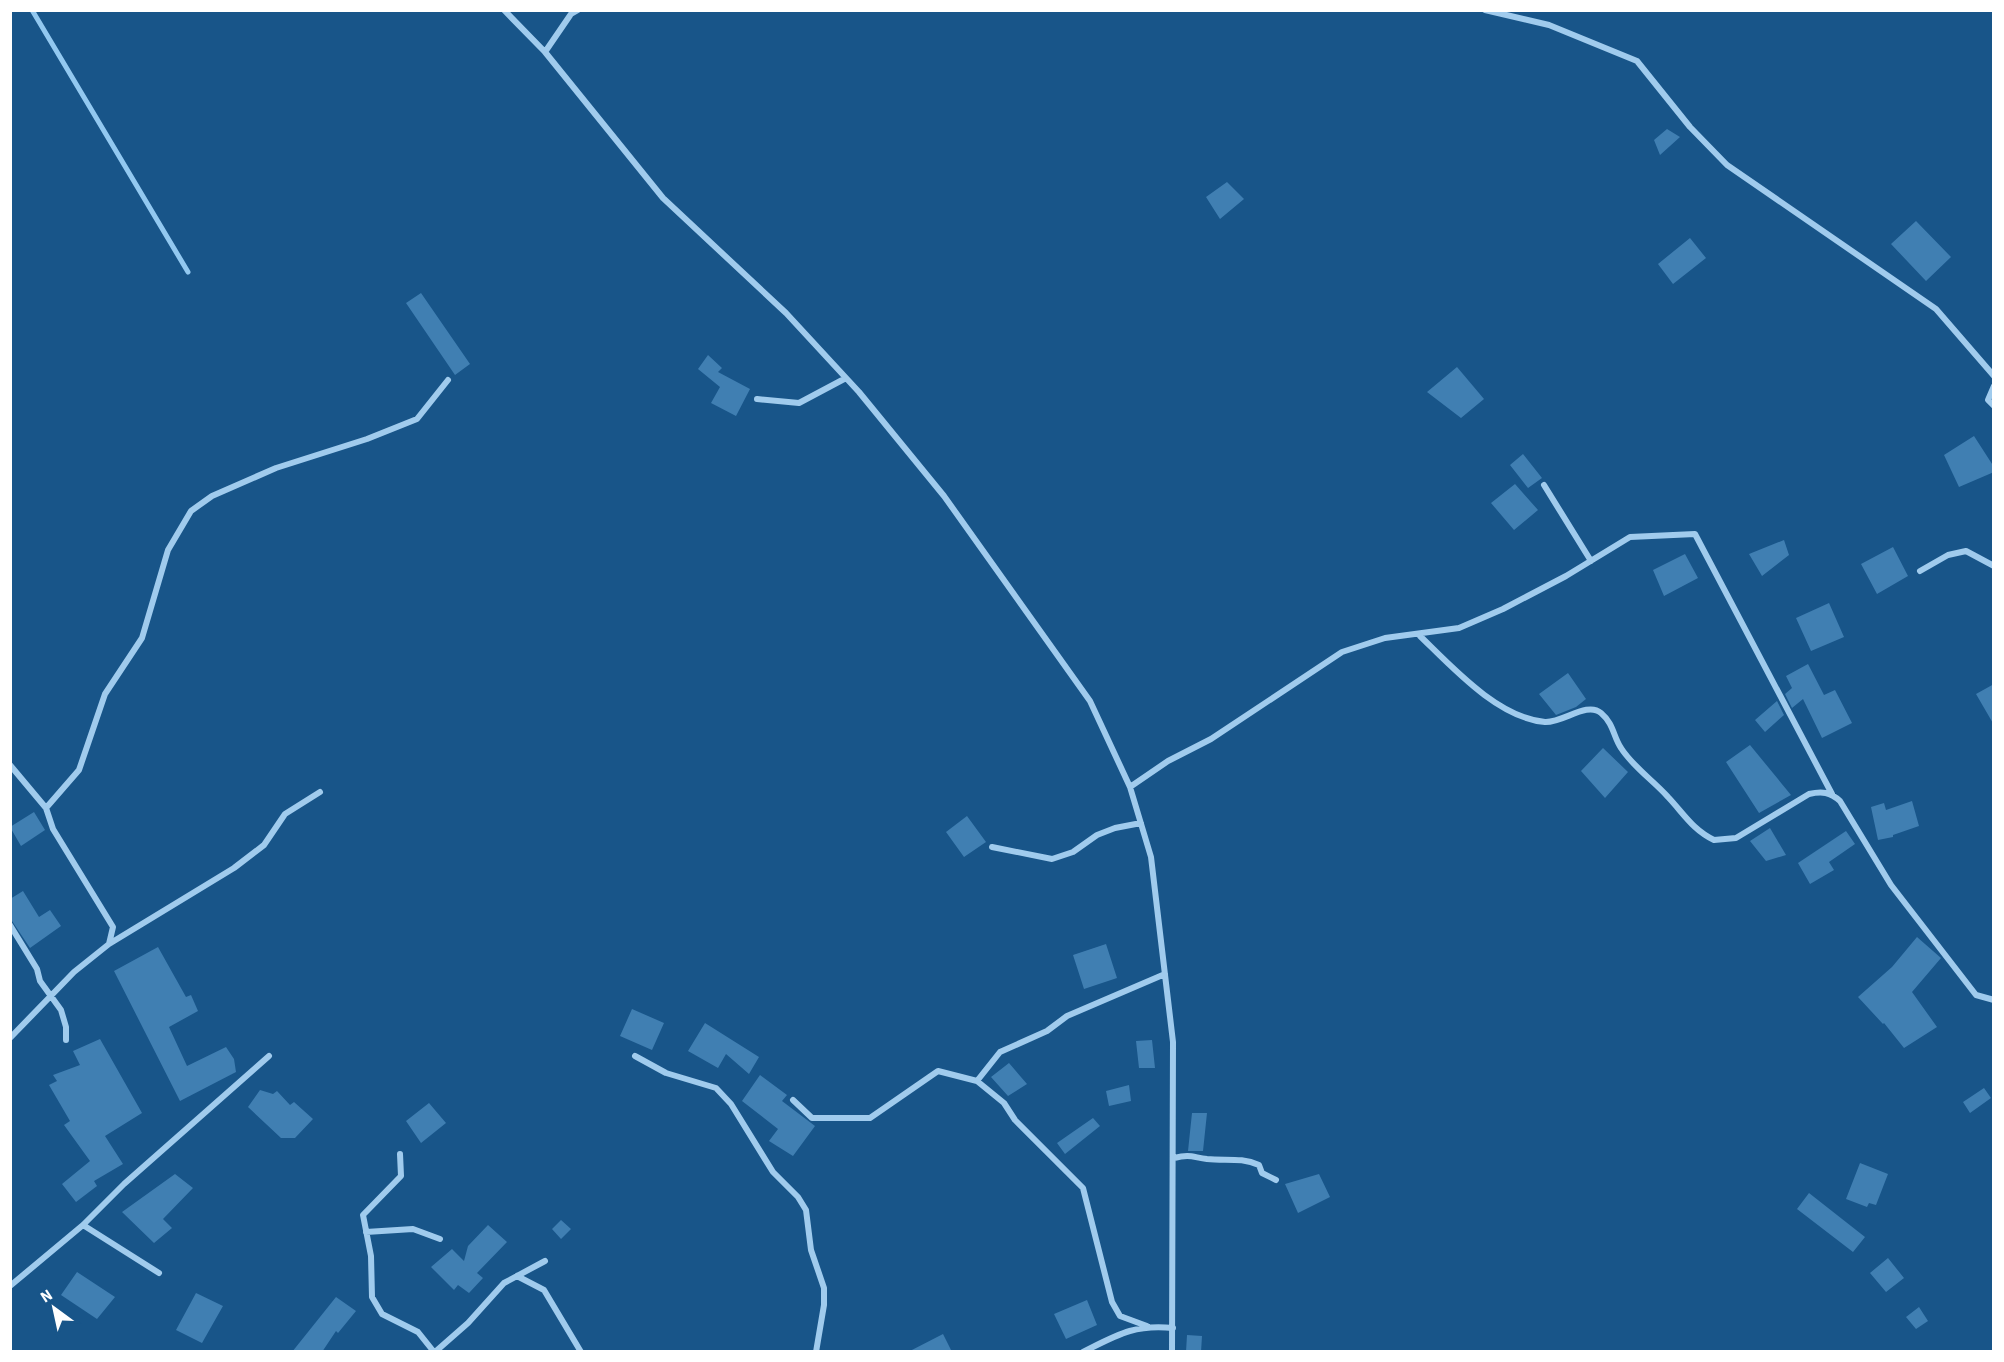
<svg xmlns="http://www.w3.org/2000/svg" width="2004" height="1362" font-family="'Source Sans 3',sans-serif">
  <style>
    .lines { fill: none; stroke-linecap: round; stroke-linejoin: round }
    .stream { stroke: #92c8f0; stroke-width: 5 }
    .building { fill: #407fb2 }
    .street { stroke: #a0cbed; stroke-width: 6 }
  </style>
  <rect width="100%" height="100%" fill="#185589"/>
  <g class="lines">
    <path class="stream" d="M32,10L188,272"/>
  </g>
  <path class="building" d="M1667,129L1680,137L1660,155L1654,140Z
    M1227,182L1244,199L1220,219L1206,197Z
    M1916,221L1951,257L1926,281L1891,244Z
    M1690,238L1706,258L1673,284L1658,264Z
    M421,293L470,364L455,375L406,303Z
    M708,355L722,368L718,372L750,389L736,416L711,403L720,387L698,369Z
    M1457,367L1484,399L1461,418L1427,392Z
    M1974,436L1994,467V472L1959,487L1944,455Z
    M1523,454L1542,478L1528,488L1510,465Z
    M1515,484L1538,510L1514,530L1491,503Z
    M1784,540L1789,555L1762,576L1749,554Z
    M1893,547L1908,576L1877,594L1861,564Z
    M1685,554L1698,578L1664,596L1653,570Z
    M1829,603L1844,637L1811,651L1796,618Z
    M1808,664L1824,695L1835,690L1852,723L1822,738L1803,699L1792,708L1785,694L1792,688L1786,676Z
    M1568,673L1586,699L1576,707L1556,715L1539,694Z
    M1994,684V725L1976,694Z
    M1777,701L1784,715L1765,732L1755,720Z
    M1750,745L1791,795L1759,813L1726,762Z
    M1603,748L1628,772L1605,798L1581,771Z
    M1912,801L1919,826L1893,835V837L1878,840L1871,807L1884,803L1886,810Z
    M34,812L45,830L21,846L10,827Z
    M967,816L986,842L964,857L946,832Z
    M1770,828L1786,855L1766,861L1750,841Z
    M1846,831L1855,844L1829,862L1834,870L1810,884L1798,863Z
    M23,891L39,917L50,910L61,926L30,948L10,918V899Z
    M1917,937L1941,958L1912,992L1937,1027L1904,1048L1884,1023L1883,1024L1858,997L1892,967Z
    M1106,944L1117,978L1084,989L1073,955Z
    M158,947L186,997L191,995L198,1011L169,1027L187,1066L226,1047L234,1059L236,1072L180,1101L114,971Z
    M632,1009L664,1023L652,1050L620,1036Z
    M705,1023L759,1057L749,1074L726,1054L718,1068L688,1051Z
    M100,1039L142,1113L105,1136L123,1164L94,1181L97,1186L76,1202L62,1184L90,1161L64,1125L70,1121L49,1085L57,1081L53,1075L80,1065L73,1051Z
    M1152,1040L1155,1068H1139L1136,1041Z
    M1009,1063L1027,1084L1008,1096L991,1077Z
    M760,1075L787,1095L782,1101L815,1126L793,1156L769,1141L778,1129L742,1101Z
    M1129,1085L1131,1101L1109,1106L1106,1091Z
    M1984,1088L1991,1098L1970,1113L1963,1102Z
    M260,1090L273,1094L277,1091L290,1105L294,1102L313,1119L295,1138H281L248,1107Z
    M429,1103L446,1123L421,1143L406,1121Z
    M1192,1113H1207L1203,1151H1188Z
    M1093,1118L1100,1126L1065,1154L1057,1143Z
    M1860,1163L1888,1174L1876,1205L1869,1203L1867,1207L1846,1199Z
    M175,1174L193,1188L163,1219L172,1228L154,1243L122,1212Z
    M1319,1174L1330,1197L1298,1213L1285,1184Z
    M1809,1193L1865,1237L1853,1252L1797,1209Z
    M561,1220L571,1229L561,1239L552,1229Z
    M488,1225L507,1242L477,1273L483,1278L469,1293L458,1285L454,1290L431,1267L452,1249L464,1261L468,1246Z
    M1888,1258L1904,1278L1886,1292L1870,1273Z
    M77,1272L115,1297L97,1319L61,1295Z
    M196,1293L223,1306L202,1343L176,1330Z
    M336,1297L356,1311L338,1333L336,1331L322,1352H292Z
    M1087,1300L1097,1325L1066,1339L1054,1314Z
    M1919,1307L1928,1321L1916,1329L1906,1317Z
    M943,1334L952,1352H908Z
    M1187,1335L1202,1336L1201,1352H1186Z"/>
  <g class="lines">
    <path class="street" d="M504,10L545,52L663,198L786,313L859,392L944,496L1090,701L1130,787L1151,857L1173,1042L1172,1352
      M1485,10L1549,25L1637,61L1690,127L1727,165L1936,309L1994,376
      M545,52L571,14L578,10
      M1994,386L1988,400L1994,406
      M757,399L799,403L846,378
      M1544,485L1591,561
      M1920,571L1948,555L1966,551L1994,566
      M1420,636C1452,667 1498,718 1545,722C1563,723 1587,701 1601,713C1614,724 1613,736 1621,748C1633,767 1654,781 1668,797C1684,814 1693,830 1714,840L1736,838L1809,794C1822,791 1830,792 1840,801L1891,885L1976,995L1994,1000
      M10,765L46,808
      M1130,787L1168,761L1211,739L1342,652L1385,638L1459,628L1503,609L1566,576L1630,537L1695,534L1832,794
      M992,847L1052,859L1073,852L1097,835L1115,828L1141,823
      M10,925L37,969L40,981L61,1010L66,1027V1040
      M109,944L234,868L264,845L285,814L320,792
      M10,1038L74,972L109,944L113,927L53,829L46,808L79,770L105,694L142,638L168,550L191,511L212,496L276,468L367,439L417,419L448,380
      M635,1056L666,1073L716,1088L731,1104L773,1172L798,1197L806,1210L811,1250L824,1288V1305L816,1352
      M977,1081L1004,1103L1015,1120L1083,1188L1112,1302L1120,1316L1147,1326
      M793,1100L812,1118H870L938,1071L977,1081L1000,1052L1047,1031L1067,1016L1165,974
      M400,1154L401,1176L363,1215L371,1256L372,1297L382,1314L418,1332L434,1352
      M1174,1158C1190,1154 1192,1157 1207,1159C1226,1161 1241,1157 1259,1165L1262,1173L1276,1180
      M83,1225L159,1273
      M366,1232L413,1229L440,1239
      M517,1276L544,1290L581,1352
      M10,1286L83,1225L124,1184L269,1056
      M435,1352L468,1323L504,1283L545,1261
      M1083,1352C1117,1335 1134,1324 1173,1328"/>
  </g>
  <rect width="2004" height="1362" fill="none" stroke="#ffffff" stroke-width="24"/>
  <g transform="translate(54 1308) rotate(327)" stroke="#185589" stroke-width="4.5" paint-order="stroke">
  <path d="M0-4.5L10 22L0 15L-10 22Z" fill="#ffffff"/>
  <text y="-9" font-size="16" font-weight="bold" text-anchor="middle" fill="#ffffff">N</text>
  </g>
</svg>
